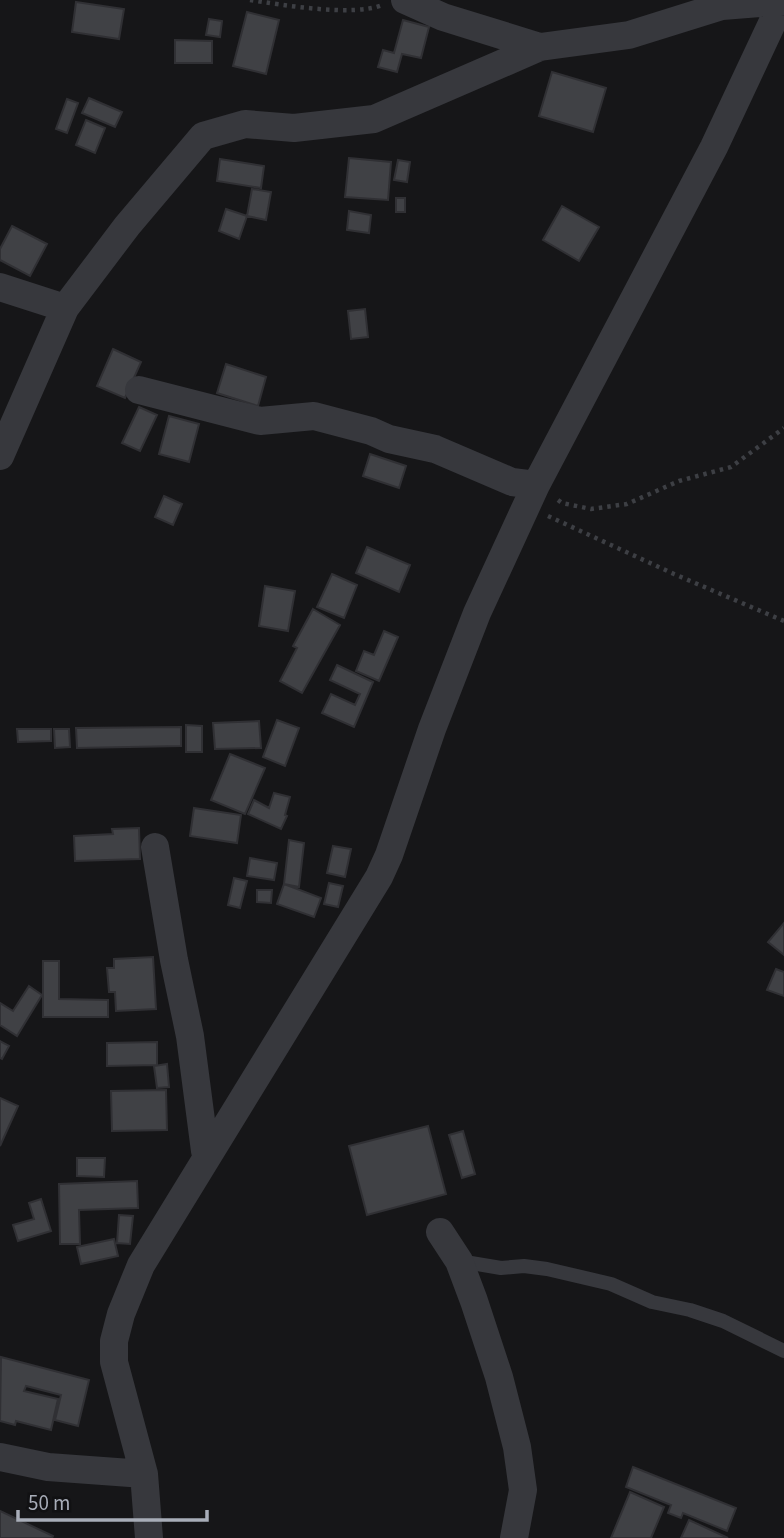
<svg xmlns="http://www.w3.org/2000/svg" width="784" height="1538" font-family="'Source Sans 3',sans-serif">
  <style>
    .building { fill: #404145; stroke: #303034; stroke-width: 2 }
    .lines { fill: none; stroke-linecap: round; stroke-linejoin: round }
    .path { stroke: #3d3f44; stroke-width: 4.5; stroke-dasharray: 3.5 5; stroke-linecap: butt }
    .service { stroke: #37383d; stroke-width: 14 }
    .minor { stroke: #37383d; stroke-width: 28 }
  </style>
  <rect width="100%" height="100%" fill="#161618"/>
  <path class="building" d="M76,2L124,9L119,39L72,32Z
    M247,12L279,20L266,74L233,66Z
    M209,19L222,21L220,37L206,35Z
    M403,20L429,27L421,58L402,54L397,72L378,67L383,50L394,53Z
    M175,40L212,41V63H175Z
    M552,72L606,88L593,132L539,116Z
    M89,98L122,112L115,127L82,113Z
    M67,99L78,103L67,133L56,129Z
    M86,120L105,128L95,153L76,145Z
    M349,158L391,162L388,200L345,197Z
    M220,159L264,166L261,188L217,181Z
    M398,160L410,162L407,182L394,180Z
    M252,189L271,192L266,220L247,216Z
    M396,198H405V212H396Z
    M562,206L599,227L579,261L543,240Z
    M226,209L247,216L239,239L219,231Z
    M349,211L371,215L369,233L347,230Z
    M12,226L47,244L30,276L0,260V249Z
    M365,309L368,337L351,339L348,311Z
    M113,349L141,362L125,398L97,386Z
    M226,364L266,377L258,406L217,393Z
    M139,407L157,415L140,451L122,443Z
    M169,416L199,424L189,462L159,454Z
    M370,454L406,466L399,488L363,476Z
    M164,496L182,504L173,525L155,517Z
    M367,547L410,565L399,592L356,573Z
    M332,574L357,585L344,618L317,607Z
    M265,586L295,591L288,631L259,626Z
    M313,609L340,625L302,693L280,681L297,648L293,646Z
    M384,631L398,637L379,681L356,671L364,651L374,655Z
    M337,665L373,682L354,727L322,713L331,694L355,705L360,694L330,680Z
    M277,720L299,728L285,766L263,757Z
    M259,721L261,748L215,749L213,723Z
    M186,725L202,726V752H186Z
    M181,727V746L77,748L76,728Z
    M17,729H51V741L18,742Z
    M54,729H69L70,747L55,748Z
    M230,754L265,768L245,814L211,800Z
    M274,793L290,797L285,815L287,816L281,829L248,814L254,800L269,808Z
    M194,808L241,815L237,843L190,836Z
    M139,828L140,859L75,861L74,836L113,834L112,829Z
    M289,840L304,843L299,887L284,884Z
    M333,846L351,849L345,877L327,873Z
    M250,858L277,863L274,880L247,876Z
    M234,878L247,881L240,908L228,905Z
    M329,883L343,886L338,907L324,904Z
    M284,884L321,898L314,917L277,904Z
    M257,890H272L271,903L257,902Z
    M784,923V955L768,942Z
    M153,957L156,1009L116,1011L115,992H109L107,968H114V959Z
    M43,961H59V999L108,1000V1017H43Z
    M776,969L784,972V996L767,990Z
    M29,986L42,995L17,1036L0,1025V1003L13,1011Z
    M0,1041L9,1046L2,1059L0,1058Z
    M157,1042V1065L107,1066V1043Z
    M167,1064L169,1087L157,1088L154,1066Z
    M166,1090L167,1130L112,1131L111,1091Z
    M0,1098L18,1106L0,1146Z
    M428,1126L446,1194L367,1215L349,1146Z
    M463,1131L475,1174L462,1178L449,1135Z
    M77,1158H105L104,1177L77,1176Z
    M137,1181L138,1208L79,1210L80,1244H60L59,1184Z
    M41,1199L51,1231L18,1241L13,1225L34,1219L29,1203Z
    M119,1215L133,1216L130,1244L117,1243Z
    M114,1239L118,1256L81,1264L77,1247Z
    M1,1357L89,1380L78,1426L55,1420L61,1395L26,1386L24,1391L58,1399L51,1430L16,1421L15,1425L0,1421Z
    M633,1467L736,1508L727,1531L683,1513L681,1518L668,1513L671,1505L626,1487Z
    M630,1492L664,1507L651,1538H611Z
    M0,1511L53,1536L52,1538H0Z
    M689,1520L728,1538H681Z"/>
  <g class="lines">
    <path class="path" d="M250,0C282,5 354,17 382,5
      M558,500L562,503L591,509L627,504L679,481L731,467L784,428
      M548,516L674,574L784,621"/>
    <path class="service" d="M459,1261L501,1268L524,1266L547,1269L611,1284L652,1302L690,1310L723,1321L784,1351"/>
    <path class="minor" d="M405,0L443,17L540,47
      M0,287L65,308
      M139,390L260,421L314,416L371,431L389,439L435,449L512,482L536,485
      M0,456L65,308L127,226L203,136L245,124L294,128L374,119L540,47L629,35L722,6L784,1
      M155,847L174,960L190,1036L205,1151L209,1154
      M440,1232L459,1261L474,1301L499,1377L517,1447L523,1490L514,1538
      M0,1457L48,1467L144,1474
      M149,1538L144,1474L114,1362V1341L121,1314L141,1265L379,877L389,855L432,729L477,613L536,485L714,147L783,0"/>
  </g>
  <path d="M18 1510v10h189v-10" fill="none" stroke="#a8adb8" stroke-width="3.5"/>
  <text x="28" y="1510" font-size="21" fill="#a8adb8" stroke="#111113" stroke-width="5" paint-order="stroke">50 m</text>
</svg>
